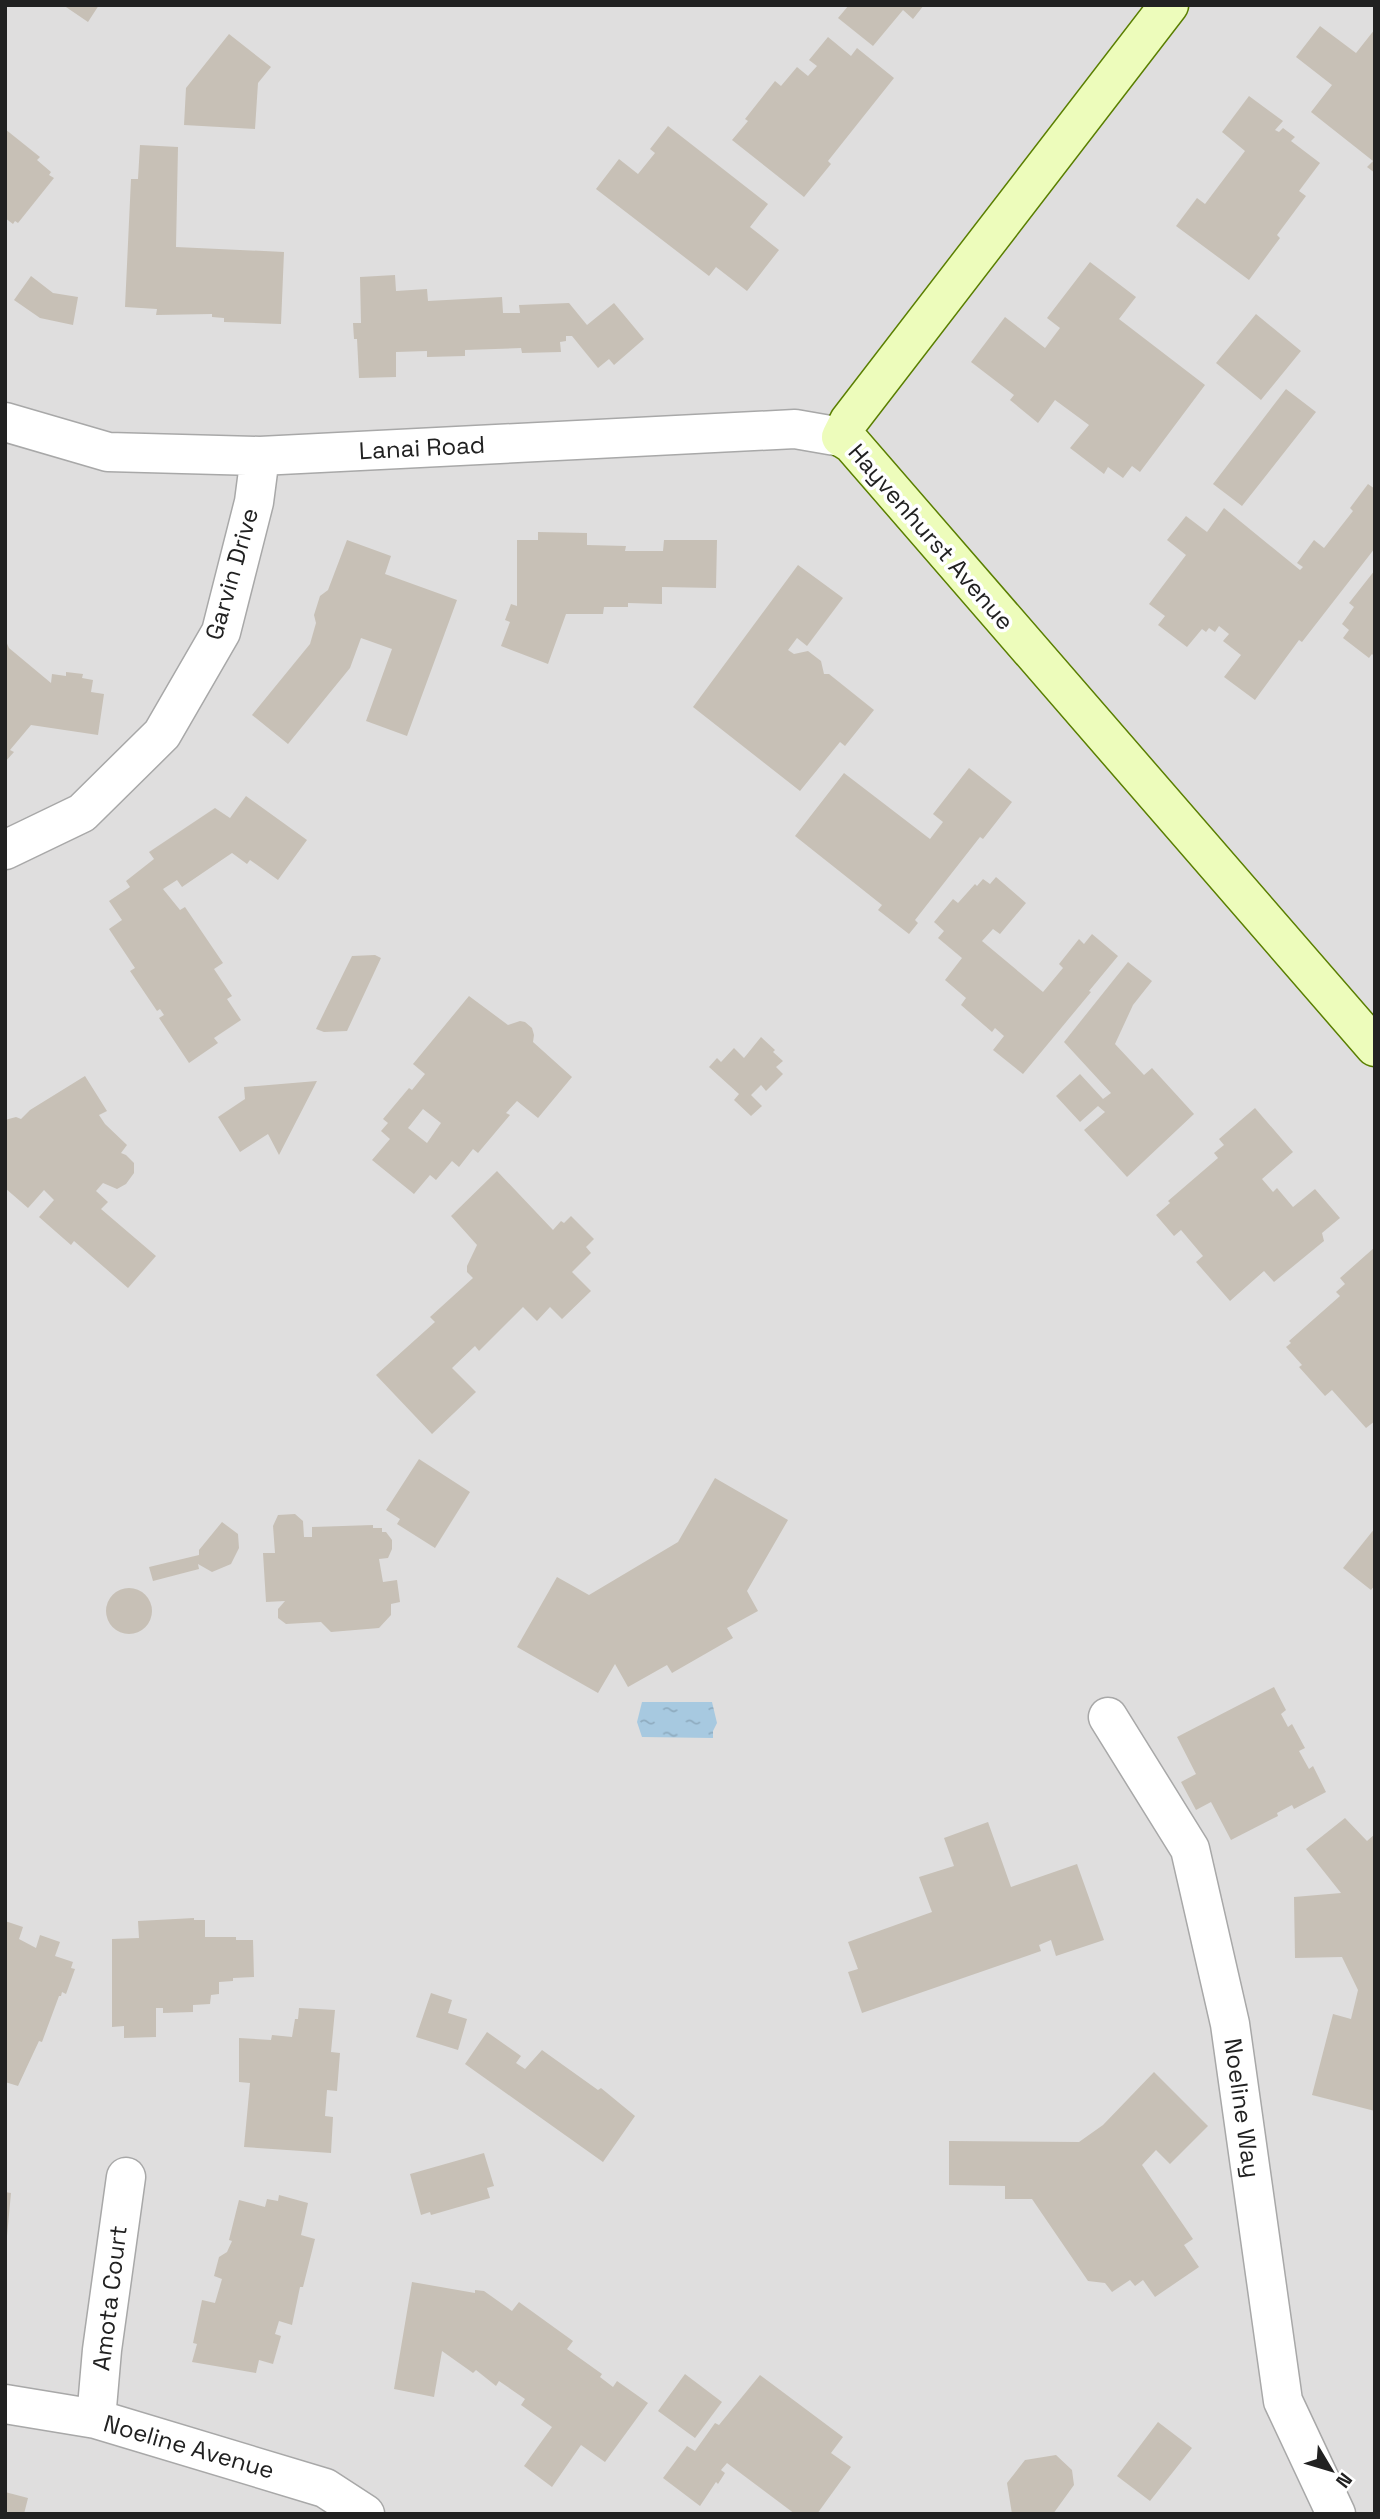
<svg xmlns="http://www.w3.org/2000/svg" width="1380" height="2519" font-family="'Space Grotesk',sans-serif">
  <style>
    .residential { fill: #dfdede }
    .water { fill: url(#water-ripples) }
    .building { fill: #c7c0b6; fill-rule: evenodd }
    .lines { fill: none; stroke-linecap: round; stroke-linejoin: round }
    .minor-casing { stroke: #a8a8a8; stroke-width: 41 }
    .secondary-casing { stroke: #5a7f01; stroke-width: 41 }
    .minor { stroke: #fff; stroke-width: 38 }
    .secondary { stroke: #edfcbb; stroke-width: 38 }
    .labels { text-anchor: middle; stroke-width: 7; stroke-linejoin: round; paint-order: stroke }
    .street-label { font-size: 24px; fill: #212121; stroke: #fff }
  </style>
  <defs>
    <pattern id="water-ripples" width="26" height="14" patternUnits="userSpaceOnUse" patternTransform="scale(1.75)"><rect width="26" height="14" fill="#a7c9e0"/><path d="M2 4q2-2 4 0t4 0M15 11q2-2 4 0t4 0" fill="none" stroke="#8facc0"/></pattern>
  </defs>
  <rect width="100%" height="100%" fill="#f2f0e7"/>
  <path class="residential" d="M5,5H1375V2514H5Z"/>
  <path class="water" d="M642,1702H712L717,1723L713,1731V1738L642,1737L637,1722Z"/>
  <path class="building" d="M63,5H99L88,22Z
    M849,5H924L913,19L903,10L873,46L838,18Z
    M1320,26L1356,53L1375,29V173L1367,167L1373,161L1311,112L1332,85L1296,57Z
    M229,34L271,67L258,83L255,129L184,125L186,88Z
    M828,37L851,56L857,48L894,78L828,161L831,164L804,197L732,140L748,121L745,119L775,81L781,86L797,67L808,76L817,66L809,60Z
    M1249,96L1283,121L1275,130L1279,132L1283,128L1295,137L1291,141L1320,163L1299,191L1306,196L1277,235L1280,238L1249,280L1176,226L1197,198L1205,204L1245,151L1222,132Z
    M668,126L768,204L750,227L779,250L747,291L716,267L709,276L596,189L619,159L638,174L655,153L650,149Z
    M5,129L40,157L37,160L51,172L49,175L54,178L18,223L15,221L13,224L5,218Z
    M140,145L178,147L176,247L284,252L281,324L224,322V318L212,317V314L156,315L157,309L125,307L131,179H138Z
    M1090,262L1136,297L1119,319L1205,385L1140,472L1132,466L1123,478L1108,467L1104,474L1070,448L1089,425L1055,400L1038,423L1010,400L1014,395L971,362L1005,317L1045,348L1060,328L1047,318Z
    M395,275L396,291L427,289L428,301L502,297L503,313H520L519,305L569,303L587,325L614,303L644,339L614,365L609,359L598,368L572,336H566V341L560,342L561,352L522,353L521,348L465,350V356L427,357V351L396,352V377L359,378L357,339H354L353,323H361L360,277Z
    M31,276L53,293L78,297L73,325L40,318L14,300Z
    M1256,314L1301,351L1261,400L1216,363Z
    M1286,389L1316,412L1242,506L1213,484Z
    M1368,484L1375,489V548L1302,642L1299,640L1255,700L1224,677L1241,655L1223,641L1229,634L1219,626L1215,632L1209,628L1206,632L1202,629L1187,647L1158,625L1165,616L1149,604L1186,555L1167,540L1186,516L1207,532L1224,508L1300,570L1303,567L1297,563L1314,540L1324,548L1353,511L1350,508Z
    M538,532L587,533V545L626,546L625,551H663L664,540H717L716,588L662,587V604L628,603V607H604L603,614H566L548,664L501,646L510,622L505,620L511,604L517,606V540H538Z
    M347,540L391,556L385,574L457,600L407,736L366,721L392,649L361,638L350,668L288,744L252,715L310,644L316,623L314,615L320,596L328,590Z
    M798,565L843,598L807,646L797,638L788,650L794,654L808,651L821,661L824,674H829L874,710L845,746L840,742L800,791L693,707Z
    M1375,570V657L1372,654L1369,658L1343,638L1349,630L1342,624L1354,607L1349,603Z
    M5,639L9,648L51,683L52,674L66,676V672L83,674L82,678L93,680L91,692L104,694L98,735L31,725L10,750L14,752L5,762Z
    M969,768L1012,802L983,839L980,837L915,920L918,923L909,934L878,910L882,905L795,836L844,773L930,839L943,822L933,814Z
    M246,796L307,840L278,880L250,860L247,864L232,853L182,887L177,880L163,889L180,910L185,907L223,963L214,969L232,996L227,999L241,1020L214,1038L218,1043L189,1063L159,1018L164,1015L160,1009L157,1011L130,971L135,968L109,929L122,920L109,901L130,887L126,881L154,859L149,852L215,808L230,818Z
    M996,877L1026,903L1000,934L993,929L982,941L1043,992L1063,968L1059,964L1079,939L1084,944L1092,934L1118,956L1089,991L1091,992L1023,1074L993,1050L1004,1036L995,1028L992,1032L961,1005L966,998L945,980L962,958L938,938L944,931L934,922L953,899L958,903L975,884L977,886L983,879L990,884Z
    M375,955L381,958L347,1031L324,1032L316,1029L352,956Z
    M1128,962L1152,981L1133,1005L1115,1044L1144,1075L1152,1068L1194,1114L1127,1177L1084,1130L1105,1112L1098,1106L1080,1122L1056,1096L1080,1074L1103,1099L1111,1093L1064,1042Z
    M469,996L508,1025L520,1021L525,1022L532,1028L534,1035L533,1042L572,1077L538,1118L517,1101L506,1113L510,1115L478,1153L473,1149L459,1167L452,1161L436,1180L430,1175L414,1194L372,1160L390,1139L381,1131L388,1123L383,1119L409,1088L412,1090L425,1074L413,1064ZM423,1109L441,1123L427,1143L408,1128Z
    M761,1037L775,1050L773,1052L783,1061L776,1067L783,1074L766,1091L761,1085L751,1095L762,1106L751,1116L734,1100L739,1094L709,1067L717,1058L721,1062L734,1048L744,1058Z
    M85,1076L107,1111L99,1115L105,1124L127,1145L121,1153L126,1155L134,1163V1173L126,1184L117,1189L103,1183L96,1191L108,1202L101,1209L156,1256L128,1288L74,1241L71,1245L39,1217L54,1200L44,1190L28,1208L5,1188V1120L16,1117L21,1119L30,1110Z
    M317,1081L279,1155L268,1134L240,1152L218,1117L245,1099L244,1087Z
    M1255,1108L1293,1152L1262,1179L1273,1192L1277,1188L1293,1207L1315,1189L1340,1218L1322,1233L1324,1241L1274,1282L1264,1271L1230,1301L1196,1262L1203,1256L1181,1230L1174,1236L1156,1215L1170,1203L1168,1201L1218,1158L1214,1153L1224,1145L1219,1139Z
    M497,1171L553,1230L561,1221L564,1223L571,1216L594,1239L586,1247L591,1253L572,1272L591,1291L562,1319L550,1307L537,1321L523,1307L479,1351L475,1346L452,1368L476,1392L432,1434L376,1375L435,1322L430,1317L473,1278L467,1272V1266L477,1245L451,1216Z
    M1375,1247V1421L1366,1428L1332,1390L1325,1396L1299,1367L1302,1365L1286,1347L1291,1343L1289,1341L1340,1296L1336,1292L1345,1284L1340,1278Z
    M419,1459L470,1492L435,1548L397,1524L400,1519L386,1510Z
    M715,1478L788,1520L747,1591L758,1611L727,1628L733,1638L672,1673L667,1665L628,1687L615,1664L598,1693L517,1647L557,1577L589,1595L678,1542Z
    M295,1514L303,1521L304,1537H312V1527L373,1525V1528H382V1532H386L392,1540V1549L388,1558L379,1559L383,1582L397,1580L400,1602L391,1604V1615L379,1628L331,1632L321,1622L286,1624L278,1618V1609L285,1601L266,1602L263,1553H275L273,1526L278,1515Z
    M222,1522L238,1534L239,1548L231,1564L212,1572L198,1564L199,1569L153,1581L149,1567L199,1555V1550Z
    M1375,1528V1585L1371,1590L1343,1568Z
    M106 1611a23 23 0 1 1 46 0a23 23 0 1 1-46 0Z
    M1274,1687L1286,1710L1281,1714L1288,1727L1292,1724L1305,1748L1299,1751L1309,1769L1313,1766L1326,1792L1294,1809L1292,1805L1277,1813L1278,1816L1231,1840L1211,1802L1196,1810L1181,1782L1196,1774L1177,1737Z
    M1345,1818L1367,1841L1375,1834V2111L1312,2095L1333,2014L1351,2019L1358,1990L1342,1957L1295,1958L1294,1897L1341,1893L1306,1849Z
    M988,1822L1011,1887L1077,1864L1104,1940L1056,1956L1051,1940L1039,1945L1041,1951L862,2013L848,1972L858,1969L848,1942L932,1912L919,1877L954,1866L944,1838Z
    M194,1918V1920H205V1937H236V1940H253L254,1977L233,1978V1981L219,1982V1994L211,1995L210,2004L193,2005V2012L163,2013V2008H156V2037L124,2038V2026L112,2027V1939L139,1938L138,1921Z
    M5,1921L23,1927L19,1939L36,1948L40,1935L60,1942L55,1956L73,1962L71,1968L75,1969L66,1994L62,1992L61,1996H59L42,2042L39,2041L18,2086L5,2082Z
    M431,1993L452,2000L448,2013L467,2019L458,2050L416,2037Z
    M299,2008L335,2010L331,2052L340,2053L337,2091L327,2090L325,2116L333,2117L331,2153L244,2147L250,2083L239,2082V2038L271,2040L272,2035L292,2037L295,2019H298Z
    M487,2032L521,2056L516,2063L525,2069L542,2050L598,2090L601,2088L635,2116L603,2162L465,2064Z
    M1154,2072L1208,2126L1170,2164L1156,2150L1142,2165L1193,2239L1184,2245L1199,2267L1155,2297L1143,2280L1135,2286L1130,2280L1112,2292L1105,2283L1088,2281L1032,2199H1005V2186L949,2185V2141L1079,2142L1103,2125Z
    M484,2153L494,2186L487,2188L490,2198L431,2215L430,2212L421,2215L410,2174Z
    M5,2192L11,2193L7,2236H5Z
    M279,2195L308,2203L301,2235L315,2239L303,2287H300L292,2325L279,2321L275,2334L281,2336L273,2364L259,2360L256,2373L192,2362L197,2344L193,2343L202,2300L215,2303L222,2279L214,2276L219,2257L227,2252L232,2241L229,2240L239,2200L265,2207L267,2199L278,2201Z
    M412,2282L475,2293V2290L484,2291L512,2311L519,2302L573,2341L567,2349L602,2374L600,2377L613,2387L617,2381L648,2403L605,2462L581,2445L552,2487L524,2466L552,2427L521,2405L525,2399L499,2381L496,2386L476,2370L473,2373L442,2351L434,2397L394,2389Z
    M685,2374L722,2402L695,2438L658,2411Z
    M760,2375L843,2437L831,2453L851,2467L817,2514H795L727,2463L721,2470L725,2473L718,2484L716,2482L700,2506L663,2478L687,2446L695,2451L715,2423L719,2425Z
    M1158,2422L1192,2448L1150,2501L1117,2476Z
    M1056,2455L1072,2470L1074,2485L1053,2514H1012L1007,2483L1025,2460Z
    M5,2492L28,2498L24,2514H5Z"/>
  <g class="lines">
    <defs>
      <path id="minor" d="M5,422L108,452L260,456L795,429L841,437
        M5,850L82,813L162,734L221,632L254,502L260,456
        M1108,1717L1190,1849L1230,2024L1283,2401L1336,2514
        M5,2404L96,2419L325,2488L365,2514
        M96,2419L102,2350L126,2177"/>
      <path id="secondary" d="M1169,5L849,421L841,437L852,444L1375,1047"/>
    </defs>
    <use href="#minor" class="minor-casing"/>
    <use href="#secondary" class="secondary-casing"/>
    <use href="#minor" class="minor"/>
    <use href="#secondary" class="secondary"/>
  </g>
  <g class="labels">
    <g class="street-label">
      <text transform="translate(422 448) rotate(-3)" y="8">Lanai Road</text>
      <text transform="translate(931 537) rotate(49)" y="8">Hayvenhurst Avenue</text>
      <text transform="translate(232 574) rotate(-74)" y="8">Garvin Drive</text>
      <text transform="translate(1242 2108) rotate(82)" y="8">Noeline Way</text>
      <text transform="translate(110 2298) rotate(-83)" y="8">Amota Court</text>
      <text transform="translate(189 2447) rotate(16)" y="8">Noeline Avenue</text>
    </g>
  </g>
  <rect width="1380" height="2519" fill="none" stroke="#212121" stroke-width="14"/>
  <g transform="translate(1331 2470) rotate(128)" stroke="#ffffff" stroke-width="5" paint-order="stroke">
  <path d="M0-5L12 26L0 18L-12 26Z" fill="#212121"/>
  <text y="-10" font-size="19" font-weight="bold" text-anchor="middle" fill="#212121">N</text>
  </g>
</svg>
